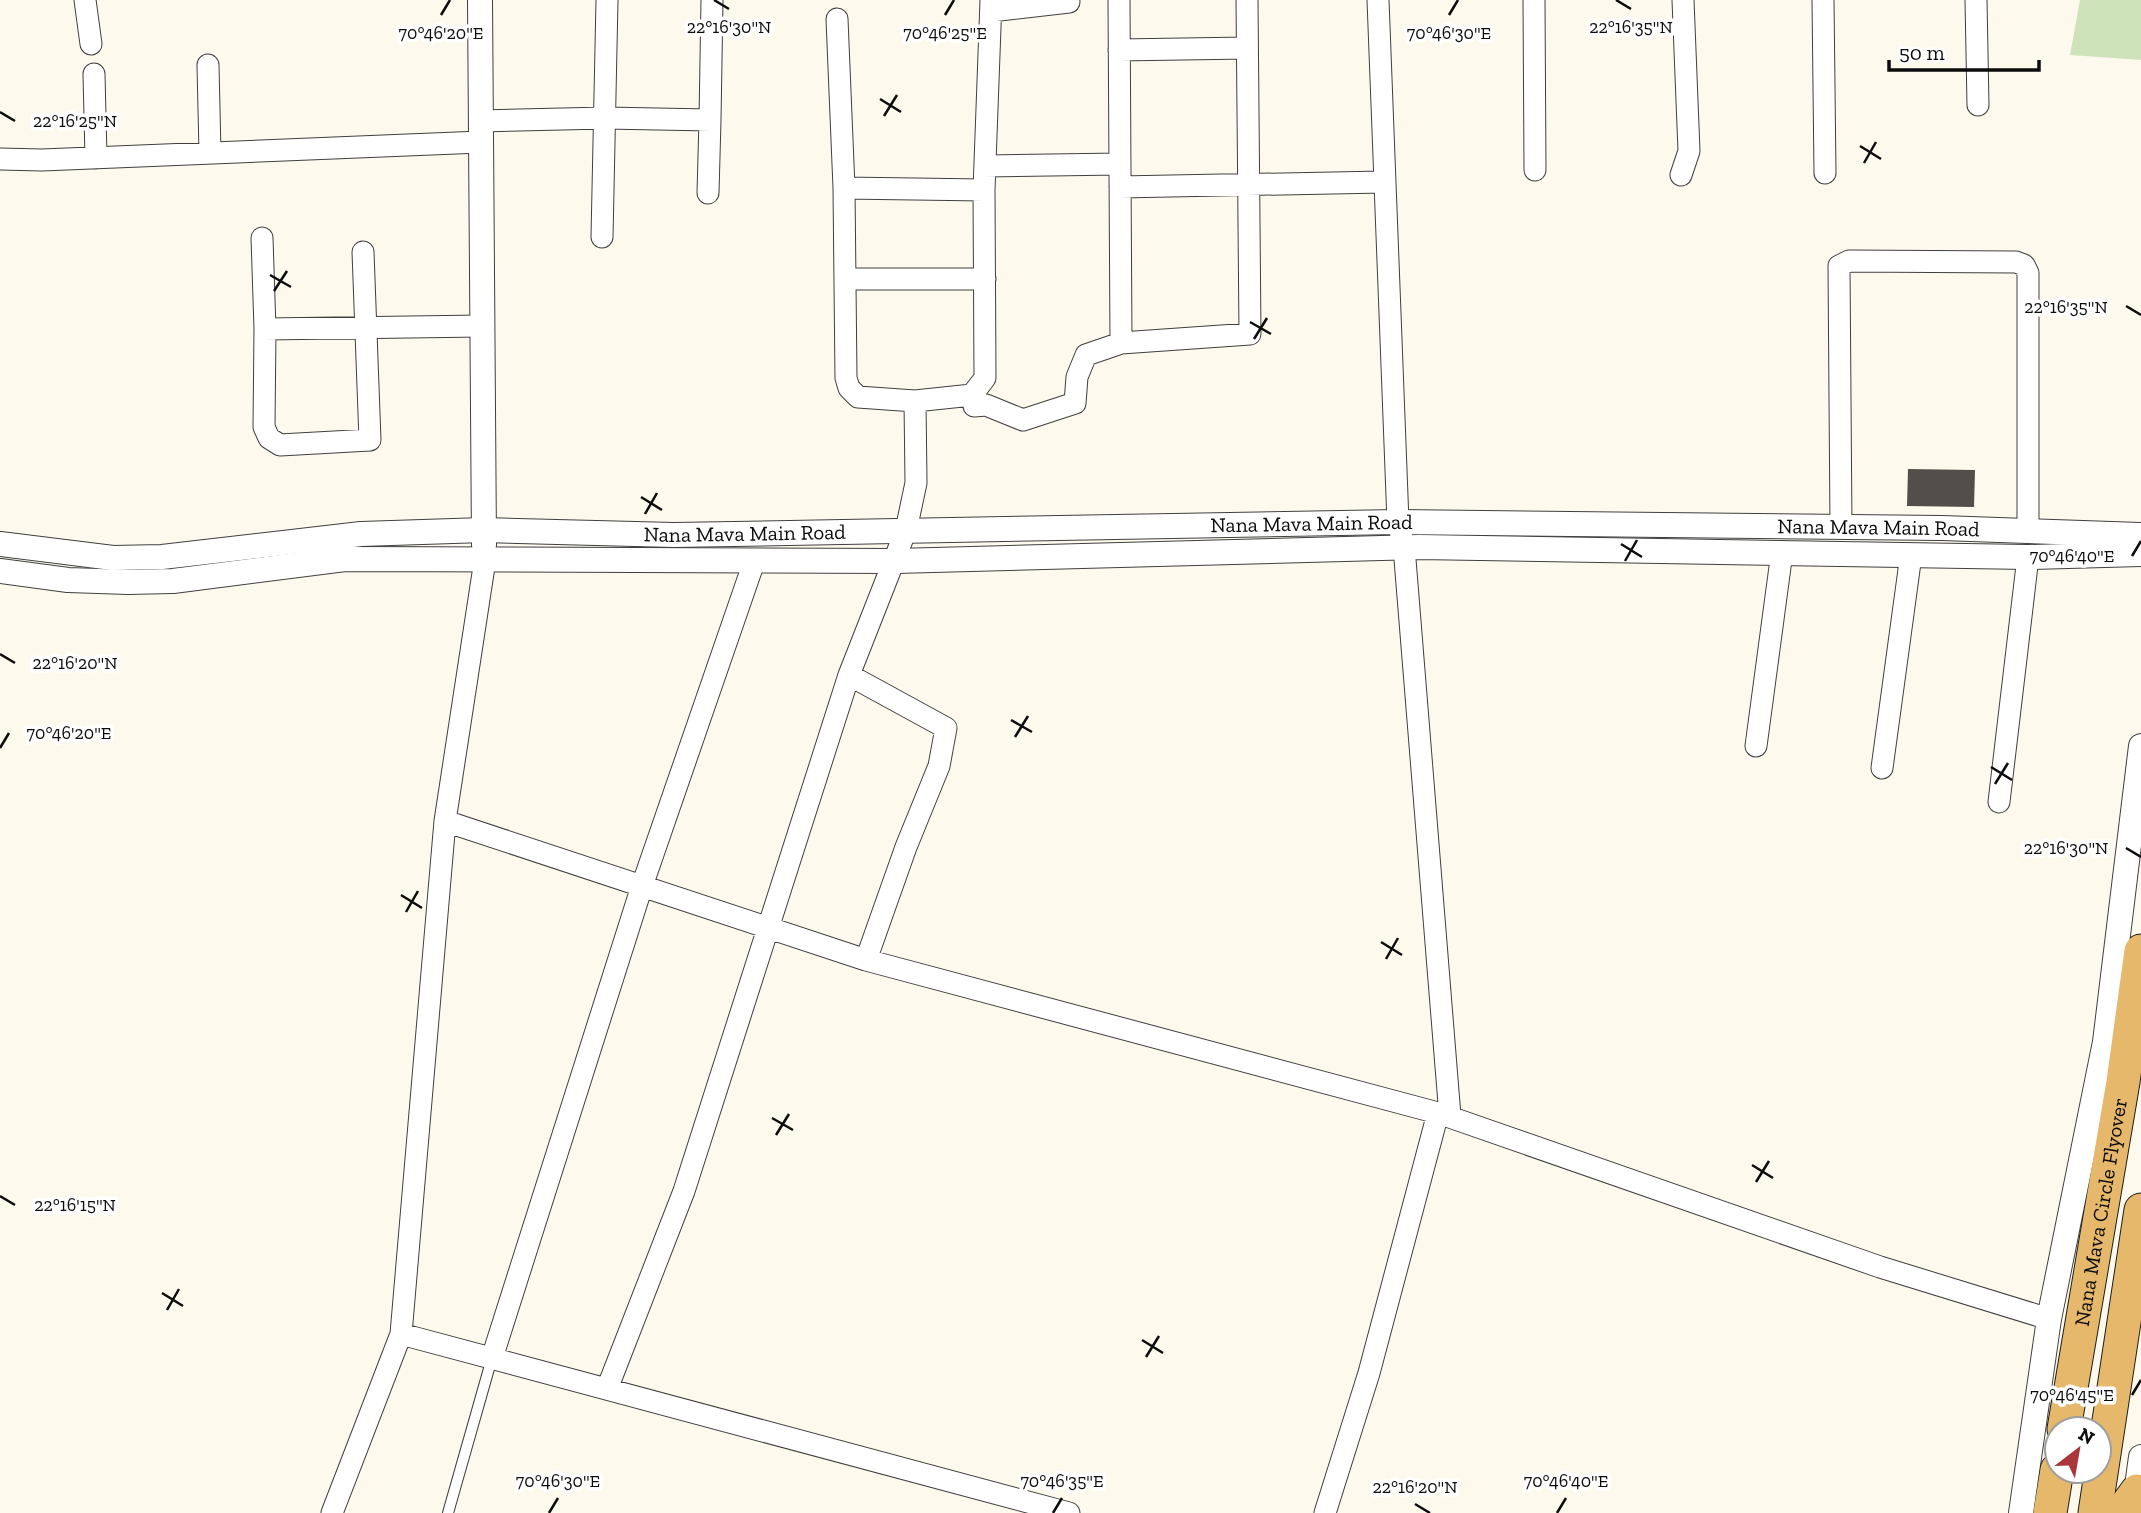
<svg xmlns="http://www.w3.org/2000/svg" width="2141" height="1513" font-family="'Zilla Slab',serif">
  <style>
    .green { fill: #cfe3bb }
    .building { fill: #534e4a }
    .lines { fill: none; stroke-linecap: round; stroke-linejoin: round }
    .service-casing { stroke: #3f3f3f; stroke-width: 12 }
    .minor-casing { stroke: #3f3f3f; stroke-width: 23 }
    .tertiary-casing { stroke: #3f3f3f; stroke-width: 26 }
    .trunk-casing { stroke: #1d1d1d; stroke-width: 35 }
    .service { stroke: #fff; stroke-width: 10 }
    .minor { stroke: #fff; stroke-width: 21 }
    .tertiary { stroke: #fff; stroke-width: 24 }
    .trunk { stroke: #e6b86c; stroke-width: 33 }
    .ticks { fill: none; stroke: #0c0c0c; stroke-width: 2.5 }
    .labels { text-anchor: middle; stroke-width: 7; stroke-linejoin: round; paint-order: stroke }
    .street-label { font-size: 21px; fill: #0c0c0c; stroke: #fff }
    .ticks-label { font-size: 18px; text-anchor: middle; fill: #0c0c0c; stroke: #fff; stroke-width: 7; stroke-linejoin: round; paint-order: stroke }
  </style>
  <rect width="100%" height="100%" fill="#fdfaed"/>
  <path class="green" d="M2080,0H2141V60L2070,55Z"/>
  <path class="building" d="M1908,469L1975,470L1974,507L1907,506Z"/>
  <g class="lines">
    <defs>
      <path id="service" d="M448,1513L492,1358"/>
      <path id="minor" d="M85,0L91,44
        M1119,0L1121,343
        M1378,0L1398,522L1404,547L1450,1116
        M1534,0L1535,170
        M1823,0L1825,173
        M1976,0L1978,105
        M991,11L1069,2
        M1119,50L1247,48
        M208,65L210,153
        M94,74L96,158
        M481,121L605,118L710,120L712,0
        M0,159L42,160L481,142
        M985,166L1120,164
        M1681,175L1689,151L1683,0
        M1120,187L1383,182
        M844,188L984,190L991,0
        M708,193L710,120
        M602,237L607,0
        M262,238L265,329L482,326
        M846,279H985
        M265,329L264,427L269,438L280,445L370,440L363,252
        M915,401L972,395L985,378L984,190
        M974,406L986,405L1023,420L1075,403L1077,377L1086,355L1121,343L1250,334L1247,0
        M1841,527L1839,266L1849,261L2016,262L2024,265L2028,273V532
        M849,675L946,728L939,766L906,847L866,960
        M1756,746L1782,552
        M1882,768L1911,555
        M1999,802L2028,557
        M445,821L866,960L1438,1113L1880,1267L2049,1319
        M401,1334L1069,1513
        M492,1358L642,886L754,562
        M607,1389L684,1191L849,675L906,530L916,483L915,401L858,397L849,388L846,378L844,188L837,19
        M332,1513L401,1334L445,821L485,560
        M1325,1513L1369,1373L1438,1113"/>
      <g id="tertiary">
        <path d="M480,0L484,545"/>
        <path id="s1" d="M0,544L113,558L162,557L361,534L484,530L674,535L1398,522L1942,528L2141,535"/>
        <path d="M0,571L68,580L128,582L173,581L345,559L896,561L1419,547L2028,557L2141,554"/>
        <path d="M2134,1508L2141,1457"/>
        <path d="M2021,1513L2049,1319L2105,1042L2141,746"/>
      </g>
      <g id="trunk">
        <path id="s2" d="M2064,1429L2123,1082L2141,951"/>
        <path d="M2050,1513L2057,1470"/>
        <path d="M2095,1513L2141,1210"/>
        <path d="M2121,1513L2137,1491"/>
      </g>
    </defs>
    <use href="#service" class="service-casing"/>
    <use href="#minor" class="minor-casing"/>
    <use href="#tertiary" class="tertiary-casing"/>
    <use href="#trunk" class="trunk-casing"/>
    <use href="#service" class="service"/>
    <use href="#minor" class="minor"/>
    <use href="#tertiary" class="tertiary"/>
    <use href="#trunk" class="trunk"/>
  </g>
  <path class="ticks" d="M714,0L729,9M1616,0L1631,9M441,15L450,0M945,15L954,0M1449,15L1458,0M880,99L901,112M0,112L15,121M884,116L897,95M1860,146L1881,159M1864,163L1876,142M270,275L291,287M274,291L287,271M2126,306L2141,315M1250,322L1271,334M1254,339L1267,318M641,497L662,510M645,514L657,493M1621,544L1642,557M2132,556L2141,541M1625,561L1637,540M0,654L15,663M1011,720L1032,732M1015,737L1028,716M0,748L9,733M1991,767L2012,780M1995,784L2008,763M2126,848L2141,857M401,895L422,908M406,912L418,891M1381,942L1402,955M1386,959L1398,938M772,1118L793,1130M776,1135L789,1114M1752,1165L1773,1178M1756,1182L1769,1161M0,1196L15,1205M162,1293L183,1306M167,1310L179,1289M1142,1340L1163,1353M1146,1357L1159,1336M2132,1395L2141,1380M1415,1504L1430,1513M549,1513L558,1498M1053,1513L1062,1498M1557,1513L1566,1498"/>
  <g class="labels">
    <g class="street-label">
      <text dy="7" stroke="none"><textPath href="#s1" startOffset="1314">Nana Mava Main Road</textPath></text>
      <text dy="7" stroke="none"><textPath href="#s1" startOffset="1881">Nana Mava Main Road</textPath></text>
      <text dy="7" stroke="none"><textPath href="#s1" startOffset="747">Nana Mava Main Road</textPath></text>
      <text dy="7" stroke="none"><textPath href="#s2" startOffset="220">Nana Mava Circle Flyover</textPath></text>
    </g>
  </g>
  <g class="ticks-label">
    <text x="729" y="33">22°16'30"N</text>
    <text x="1631" y="33">22°16'35"N</text>
    <text x="441" y="39">70°46'20"E</text>
    <text x="945" y="39">70°46'25"E</text>
    <text x="1449" y="39">70°46'30"E</text>
    <text x="75" y="127">22°16'25"N</text>
    <text x="2066" y="313">22°16'35"N</text>
    <text x="2072" y="562">70°46'40"E</text>
    <text x="75" y="669">22°16'20"N</text>
    <text x="69" y="739">70°46'20"E</text>
    <text x="2066" y="854">22°16'30"N</text>
    <text x="75" y="1211">22°16'15"N</text>
    <text x="2072" y="1401">70°46'45"E</text>
    <text x="558" y="1487">70°46'30"E</text>
    <text x="1062" y="1487">70°46'35"E</text>
    <text x="1566" y="1487">70°46'40"E</text>
    <text x="1415" y="1493">22°16'20"N</text>
  </g>
  <g transform="translate(2078 1450) rotate(31)"><circle r="33" fill="#ffffff" stroke="#9e9e9e" stroke-width="2"/>
  <path d="M0-5L12 26L0 18L-12 26Z" fill="#ab3538"/>
  <text y="-10" font-size="19" font-weight="bold" text-anchor="middle" fill="#0c0c0c">N</text>
  </g>
  <path d="M1889 60v10h150v-10" fill="none" stroke="#0c0c0c" stroke-width="3.5"/>
  <text x="1899" y="60" font-size="21" fill="#0c0c0c" stroke="#ffffff" stroke-width="5" paint-order="stroke">50 m</text>
</svg>
